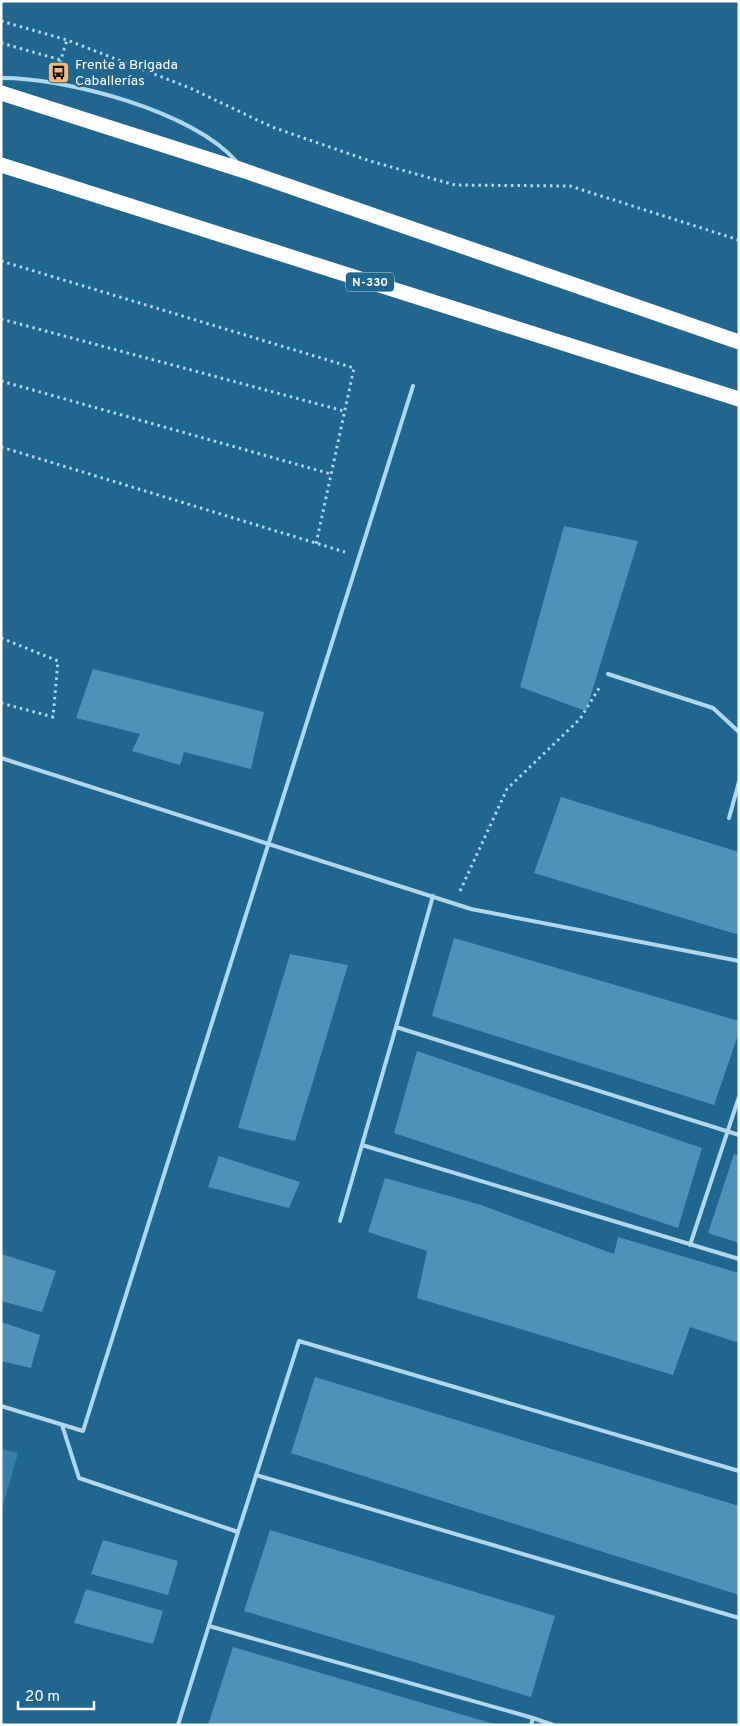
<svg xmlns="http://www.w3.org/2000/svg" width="740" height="1726" font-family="Overpass,sans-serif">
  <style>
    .green { fill: #3280ab }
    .building { fill: #4e92b8 }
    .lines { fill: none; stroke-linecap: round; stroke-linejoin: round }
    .path { stroke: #b1d7ec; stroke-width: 3; stroke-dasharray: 2.5 4; stroke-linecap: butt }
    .lane { stroke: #b1d7ec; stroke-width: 4 }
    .highway { stroke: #fff; stroke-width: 15 }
    .labels { text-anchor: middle; stroke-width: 4.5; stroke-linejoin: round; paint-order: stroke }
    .shield { fill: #21668f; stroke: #bcd1dd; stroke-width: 1 }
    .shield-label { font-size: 12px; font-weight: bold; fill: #fff }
    .poi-label { font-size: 14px; fill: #fff; stroke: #21668f; text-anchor: start }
  </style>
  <rect width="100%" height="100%" fill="#21668f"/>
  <path class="green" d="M1,1449L18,1453L1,1512Z"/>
  <path class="building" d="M564,526L638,541L586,711L520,687Z
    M93,669L264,712L251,769L184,752L180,765L132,751L140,734L76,718Z
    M561,797L739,852V935L534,873Z
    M454,938L739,1021V1032L714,1105L432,1016Z
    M290,954L348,965L295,1141L238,1128Z
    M417,1051L702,1148L678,1228L394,1133Z
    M734,1154L739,1156V1243L708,1233Z
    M219,1156L300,1182L289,1208L208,1187Z
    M385,1178L481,1205L614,1254L618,1237L739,1273V1343L690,1327L673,1375L417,1298L427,1251L368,1232Z
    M1,1254L56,1271L42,1312L1,1301Z
    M1,1322L40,1335L31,1368L1,1361Z
    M315,1377L739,1506V1595L291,1453Z
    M270,1530L555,1616L531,1697L244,1611Z
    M103,1540L178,1561L168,1595L91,1574Z
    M86,1589L163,1611L153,1644L74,1623Z
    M233,1647L494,1724V1725H208Z"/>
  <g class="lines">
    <path class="path" d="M1,21L67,40L190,88L272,127L370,161L455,185L570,186L739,240
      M1,43L61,60
      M58,69L67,40
      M1,261L354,368L316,544
      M1,319L344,411
      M1,381L331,474
      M1,447L345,552
      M1,638L58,661L53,717L1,703
      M460,891L507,789L580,719L601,685"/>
    <path class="lane" d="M1,78C68,78 192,111 237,162
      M608,674L713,708L739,732
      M1,758L471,909L739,961
      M729,818L739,782
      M433,896L396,1027L739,1135
      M362,1145L739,1259
      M340,1221L396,1027
      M690,1245L739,1097
      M1,1406L83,1431L413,386
      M62,1425L79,1478L238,1532L299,1341L739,1471
      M256,1475L739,1618
      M209,1626L533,1718L531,1725
      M533,1718L553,1725
      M178,1725L238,1532"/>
    <path class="highway" d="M1,93L245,171L739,342
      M1,165L739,399"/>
  </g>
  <defs>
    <symbol id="bus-square" viewBox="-11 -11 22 22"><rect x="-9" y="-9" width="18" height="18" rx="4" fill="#f9b873" stroke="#21668f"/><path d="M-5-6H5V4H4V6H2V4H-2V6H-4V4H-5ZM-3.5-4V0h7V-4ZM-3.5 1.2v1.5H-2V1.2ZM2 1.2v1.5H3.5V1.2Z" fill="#111"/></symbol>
  </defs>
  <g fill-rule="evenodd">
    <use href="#bus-square" x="46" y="60" width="25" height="25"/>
  </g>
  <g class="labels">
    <rect class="shield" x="346" y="272.5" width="48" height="19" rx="4"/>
    <g class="shield-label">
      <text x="370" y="286">N-330</text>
    </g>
    <g class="poi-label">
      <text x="75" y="69">Frente a Brigada<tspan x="75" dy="16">Caballerías</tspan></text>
    </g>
  </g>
  <rect width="740" height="1726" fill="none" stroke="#ffffff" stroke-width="5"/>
  <path d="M18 1701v8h76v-8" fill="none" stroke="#ffffff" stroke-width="2.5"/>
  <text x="25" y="1701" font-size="15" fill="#ffffff" stroke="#21668f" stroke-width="4" paint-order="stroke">20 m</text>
</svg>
